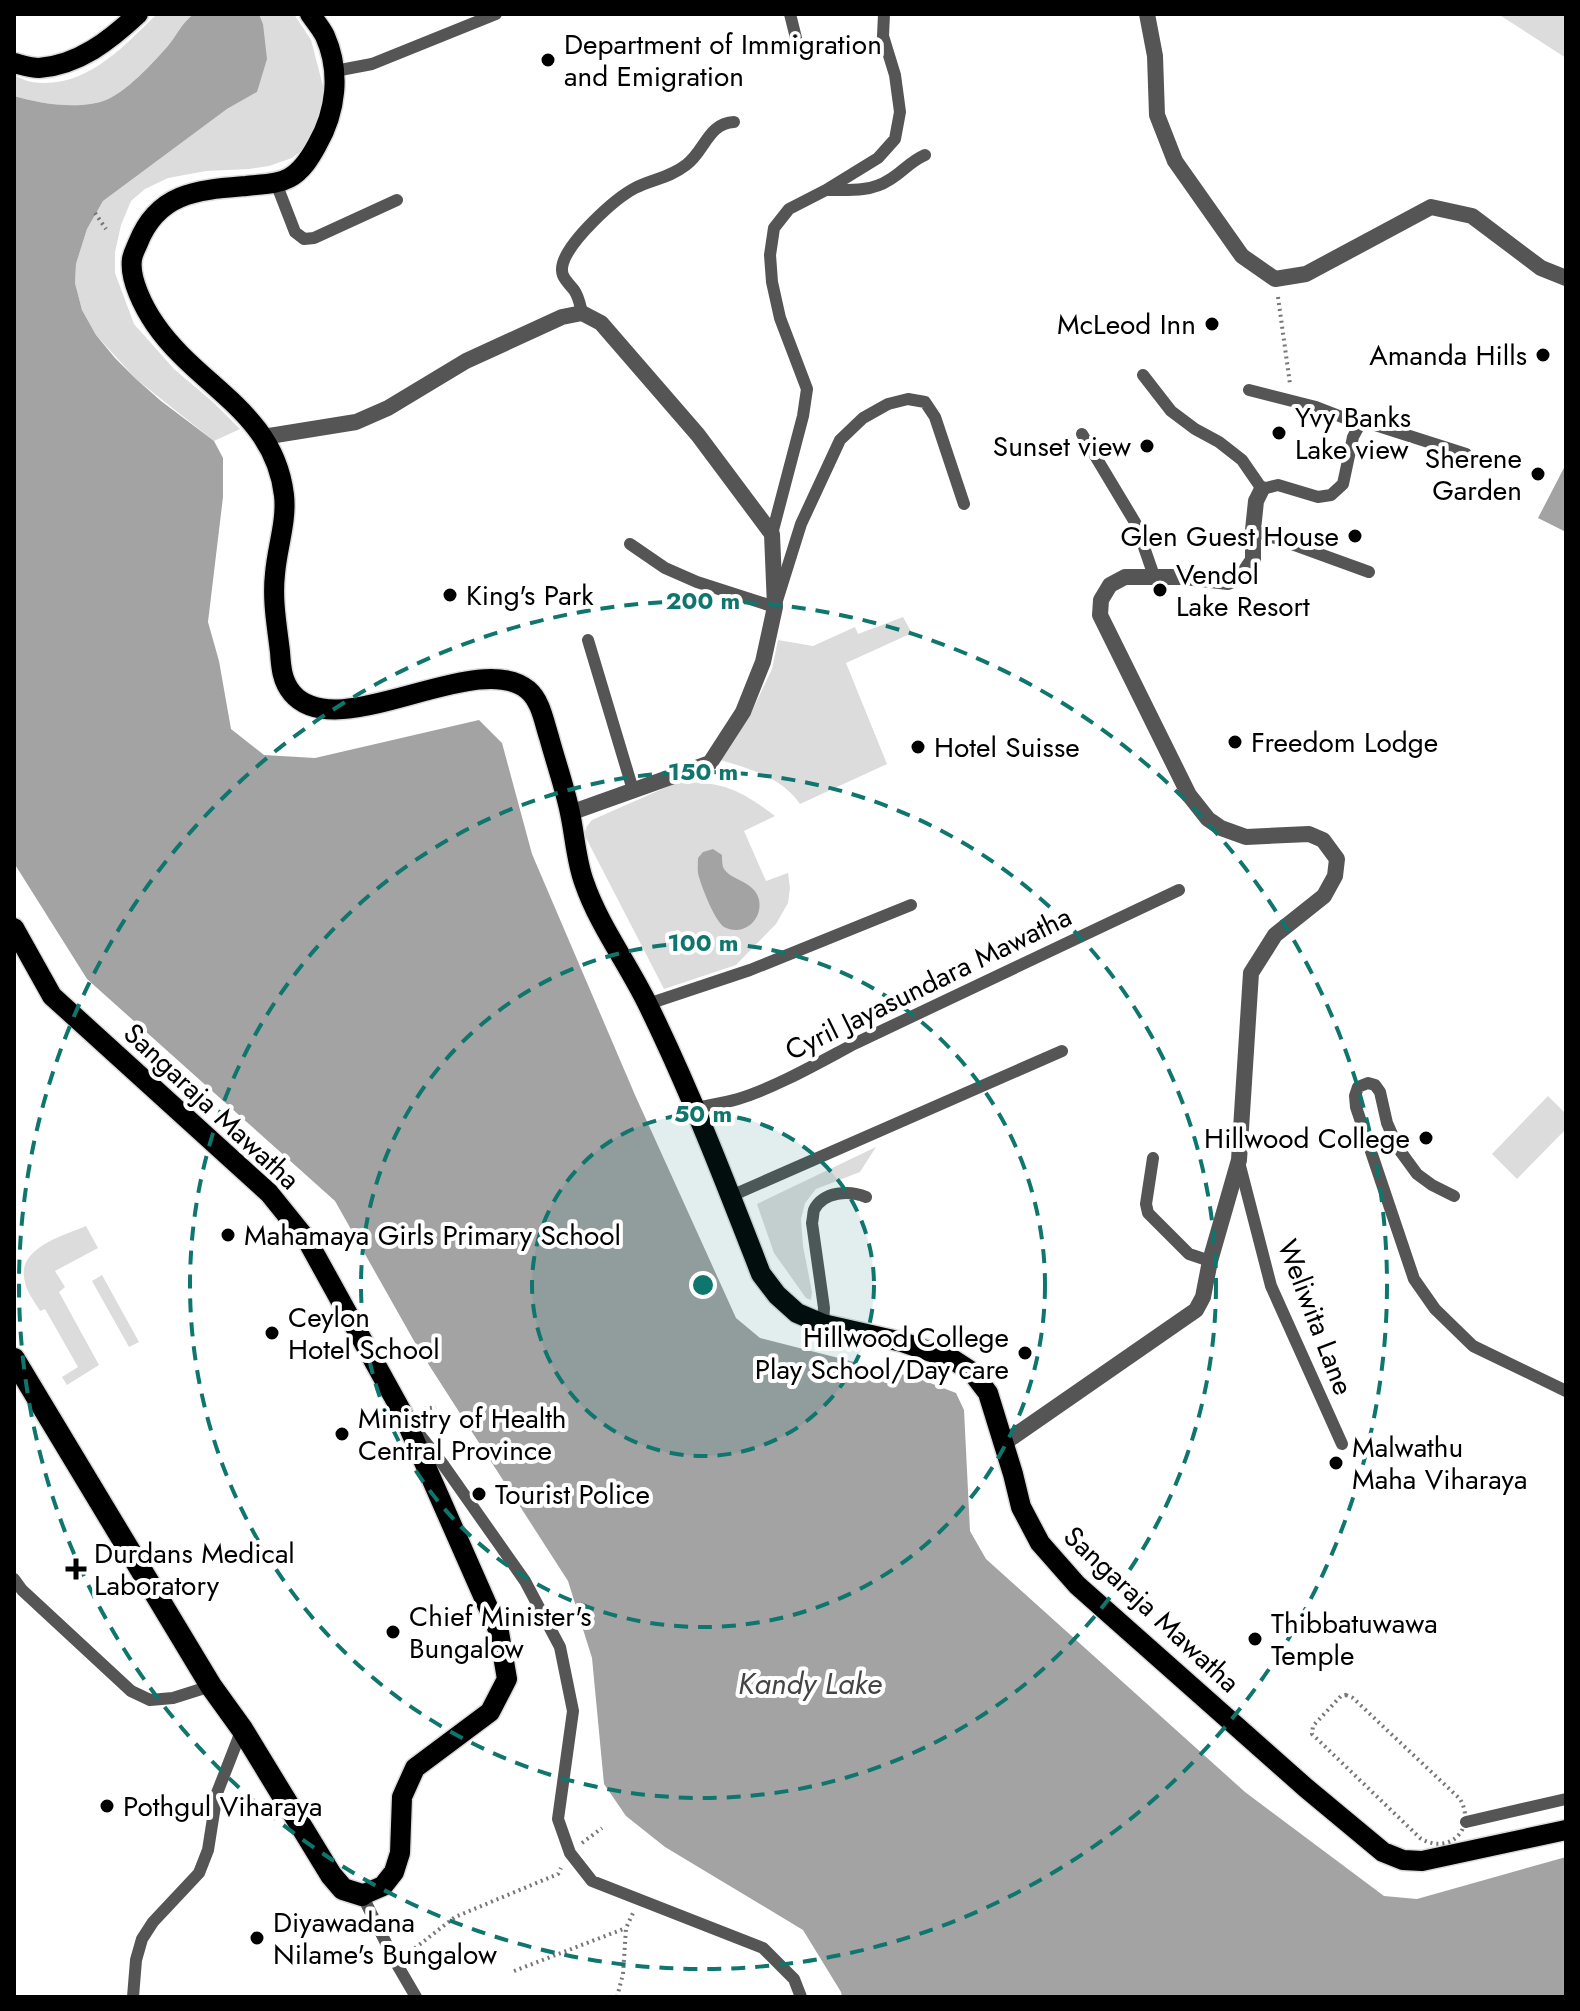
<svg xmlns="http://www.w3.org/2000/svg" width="1580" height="2011" font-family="Jost,sans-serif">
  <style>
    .green { fill: #dcdcdc }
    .water { fill: #a3a3a3 }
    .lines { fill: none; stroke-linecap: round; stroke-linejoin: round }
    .primary-casing { stroke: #dbdbdb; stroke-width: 23 }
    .trunk-casing { stroke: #dbdbdb; stroke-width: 25 }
    .path { stroke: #777; stroke-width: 4; stroke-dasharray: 2 4; stroke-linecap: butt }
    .service { stroke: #555; stroke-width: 12 }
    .minor { stroke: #555; stroke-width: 16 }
    .primary { stroke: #000; stroke-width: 20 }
    .trunk { stroke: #000; stroke-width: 22 }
    .ring { fill: none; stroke: #0f766e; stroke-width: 4; stroke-dasharray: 14 10 }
    .poi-dot { fill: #000; stroke: #fff; stroke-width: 3 }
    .labels { text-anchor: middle; stroke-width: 8; stroke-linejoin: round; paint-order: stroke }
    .poi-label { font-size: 28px; fill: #000; stroke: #fff; text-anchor: start }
    .street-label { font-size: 28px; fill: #000; stroke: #fff }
    .water-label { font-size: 30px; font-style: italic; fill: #444; stroke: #fff }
    .centre { fill: #0f766e; stroke: #fff; stroke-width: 4 }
    .ring-label { font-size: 24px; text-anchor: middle; font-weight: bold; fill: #0f766e; stroke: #fff; stroke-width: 8; stroke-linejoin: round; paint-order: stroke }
  </style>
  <rect width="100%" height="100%" fill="#fff"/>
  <path class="green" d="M157,14H194C182,22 176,37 167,47C152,64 126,92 106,100C80,110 39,104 14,96V75C20,78 26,81 32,82C85,90 123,47 157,14Z
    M259,14H294L311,40L323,86V109L305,148L292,158L269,166L249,169L206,171L168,178L145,189L131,201L121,225L115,252V273L134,324L174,369L214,403L240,429L214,441L136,379L96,335L82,310L75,283L76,264L87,229L103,201L227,109L257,92L263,24Z
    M1498,14H1566V58Z
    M903,617L912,633L846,663L887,764L800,804C781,777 751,769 720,760L752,711L772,669L778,640L813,646L855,627L858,634Z
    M678,782C724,782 739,789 775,816L744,831L766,881L788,873L790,888L788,903L776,924L736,965L664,989L584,834L587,826L592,820Z
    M1548,1096L1566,1114V1129L1517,1179L1492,1154Z
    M876,1147L860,1172L816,1189L805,1203L801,1219L803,1246L812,1292L811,1300L806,1298L774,1253L757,1204Z
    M86,1226L98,1248L55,1271L65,1287L59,1292L99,1365L67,1385L62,1377L78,1367L45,1309L40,1311C35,1302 27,1293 25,1282C15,1248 63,1236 86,1226Z
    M102,1275L139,1342L129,1347L92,1281Z"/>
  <path class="water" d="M194,14H259L263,24L267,59L257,92L227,109L103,201L87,229L76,264L75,283L82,310L96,335L115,358L136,379L161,401L214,441L223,458V497L208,622L219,661L231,729L264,755L315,758L479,720L502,743L532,854L635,1095L736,1318L760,1338L917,1378L956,1393L964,1410L970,1531L986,1559L1245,1792L1384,1896L1417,1899L1566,1857V1997H842L841,1992L803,1930L665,1847L626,1816L604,1784L592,1658L568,1581L418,1348L335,1201L87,979L14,863V96C40,104 80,110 106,100C126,92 152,64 167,47C176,37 182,22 194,14Z
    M1566,464V532L1538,518Z
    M713,849L722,855C722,859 722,863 723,867C729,881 755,880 759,900C763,920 743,937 724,927C715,921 702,888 699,877C697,872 698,864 698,858L703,852Z"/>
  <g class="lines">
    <defs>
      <path id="primary" d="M310,14C315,21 321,28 325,36C341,72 336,112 317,145C310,158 302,171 289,178C276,185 261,184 246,186C198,190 158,192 138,243C136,248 133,253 132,259C129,279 144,308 155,324C198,387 274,411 284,495C287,521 277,548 275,574C272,600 277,626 280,652C281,667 282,681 292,693C337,747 477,647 528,690C541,701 544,722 549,737C556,763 565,788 570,813C575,836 576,860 584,882C599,926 629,965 649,1007C691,1093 726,1184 761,1274L777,1295L797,1313L823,1324L902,1342L952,1359L972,1372L988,1393L1013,1474L1021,1507L1040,1543L1077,1585L1306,1788L1383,1852L1403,1860L1422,1861L1566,1830
        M14,63C22,65 31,68 39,68C79,65 110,40 138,14
        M14,928L52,996L269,1193L307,1240L402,1412L499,1632L507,1679L490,1712L415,1768L402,1797L400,1853L394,1872L383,1886L362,1895"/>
      <path id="trunk" d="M14,1359L211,1686L242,1729L331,1875L343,1889L362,1895"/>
    </defs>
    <use href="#primary" class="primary-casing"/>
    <use href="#trunk" class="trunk-casing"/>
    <path class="path" d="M70,14H75
      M279,14V15
      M14,96V97
      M95,213L106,229
      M1278,297L1290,384
      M424,1409L436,1407
      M1346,1695L1353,1698L1460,1799C1477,1829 1449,1856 1420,1838L1312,1734L1313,1726L1341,1696Z
      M582,1843L602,1828
      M410,1952L455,1917L558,1874L561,1868
      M514,1971L626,1928
      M617,1997L623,1974L626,1928L633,1913"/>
    <path class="service" d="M790,14L796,38
      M335,71L372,64L496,14
      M276,183L295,232L304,239L314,238L397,200
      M827,190C848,190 871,192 889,180C903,172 909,162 925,155
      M582,313C580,305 579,297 574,290C567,281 559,276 563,263C570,240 614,199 635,188C653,179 669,178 686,165C705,151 708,123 734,122
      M1143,375L1171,411L1195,429L1219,442L1242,460L1262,489L1278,485L1318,497L1331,495L1343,484L1353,437L1360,424H1372L1466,454
      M1249,390L1316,407L1360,424
      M1082,434L1136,524L1154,576
      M1253,530L1369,572
      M772,534L803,416L807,389L780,318L772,282L770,255L774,228L789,209L826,190L878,158L895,139L900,112L895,75L883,36L884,14
      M630,544L665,568L697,582L775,607L801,524L840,440L863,418L888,404L908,399L925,402L935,417L964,504
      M588,640L633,790
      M648,1004L750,970L911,905
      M695,1108C709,1105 724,1103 738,1099C777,1087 820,1062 856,1043L1179,890
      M1153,1158L1146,1204L1148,1213L1189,1254L1210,1261
      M1239,1162L1271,1286L1342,1444
      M731,1196L1062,1051
      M1454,1196L1432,1185L1417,1174L1398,1148L1387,1123L1380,1092L1375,1085L1368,1083L1358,1087L1355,1096L1356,1107L1414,1279L1435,1309L1473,1346L1566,1391
      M823,1324L824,1308L812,1223C813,1219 813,1214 814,1210C823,1191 850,1190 866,1197
      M419,1434L442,1463L525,1581L560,1647L573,1711L558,1819L570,1853L592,1881L763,1948L794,1979L801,1997
      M14,1579L22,1590L131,1691L150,1700L173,1698L211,1686
      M1466,1822L1566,1799
      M362,1895L395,1961L416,1997
      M133,1997L136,1960L142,1939L153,1922L199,1873L208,1850L217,1793L242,1729"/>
    <path class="minor" d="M1147,14L1155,56L1157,115L1175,161L1242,256L1275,279L1306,274L1431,207L1472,216L1541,268L1566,278
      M263,437L356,422L388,408L466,361L562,317L582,313L601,323L698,435L772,534L775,607L763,662L743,712L710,763L570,813
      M1004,1443L1196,1310L1203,1297L1210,1261L1239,1160L1251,973L1275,935L1324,896L1335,876L1337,859L1323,840L1309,834L1246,837L1221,828L1208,819L1189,795L1100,615L1101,600L1110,585L1125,577H1185L1228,582L1243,575L1253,560V530L1256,501L1262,489"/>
    <use href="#primary" class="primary"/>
    <use href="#trunk" class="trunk"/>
  </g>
  <circle cx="703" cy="1285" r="171" fill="#0f766e" fill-opacity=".12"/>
  <g class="ring">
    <circle cx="703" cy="1285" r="171"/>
    <circle cx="703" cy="1285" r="342"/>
    <circle cx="703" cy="1285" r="513"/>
    <circle cx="703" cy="1285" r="684"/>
  </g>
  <g class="poi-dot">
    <circle cx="548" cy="60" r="8"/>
    <circle cx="1212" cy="324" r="8"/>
    <circle cx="1543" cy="355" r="8"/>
    <circle cx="1279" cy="433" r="8"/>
    <circle cx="1147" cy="446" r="8"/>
    <circle cx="1538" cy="474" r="8"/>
    <circle cx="1355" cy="536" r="8"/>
    <circle cx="1160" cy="590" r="8"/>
    <circle cx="450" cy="595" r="8"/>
    <circle cx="1235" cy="742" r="8"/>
    <circle cx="918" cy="747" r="8"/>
    <circle cx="1426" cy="1138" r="8"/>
    <circle cx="228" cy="1235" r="8"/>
    <circle cx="272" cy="1333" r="8"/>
    <circle cx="1025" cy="1353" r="8"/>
    <circle cx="342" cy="1434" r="8"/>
    <circle cx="1336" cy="1463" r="8"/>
    <circle cx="479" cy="1494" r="8"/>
    <path d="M72 1557h8v8h8v8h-8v8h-8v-8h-8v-8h8z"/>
    <circle cx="393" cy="1632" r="8"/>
    <circle cx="1255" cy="1639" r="8"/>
    <circle cx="107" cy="1806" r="8"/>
    <circle cx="257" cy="1938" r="8"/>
  </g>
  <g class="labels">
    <g class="poi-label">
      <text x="564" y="54">Department of Immigration<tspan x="564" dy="32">and Emigration</tspan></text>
      <text x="1196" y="334" text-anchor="end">McLeod Inn</text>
      <text x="1527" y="365" text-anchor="end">Amanda Hills</text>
      <text x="1295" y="427">Yvy Banks<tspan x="1295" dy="32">Lake view</tspan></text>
      <text x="1131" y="456" text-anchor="end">Sunset view</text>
      <text x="1522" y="468" text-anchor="end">Sherene<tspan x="1522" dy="32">Garden</tspan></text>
      <text x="1339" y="546" text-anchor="end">Glen Guest House</text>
      <text x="1176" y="584">Vendol<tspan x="1176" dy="32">Lake Resort</tspan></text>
      <text x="466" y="605">King's Park</text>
      <text x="1251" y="752">Freedom Lodge</text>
      <text x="934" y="757">Hotel Suisse</text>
      <text x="1410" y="1148" text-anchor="end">Hillwood College</text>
      <text x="244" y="1245">Mahamaya Girls Primary School</text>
      <text x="288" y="1327">Ceylon<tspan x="288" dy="32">Hotel School</tspan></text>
      <text x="1009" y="1347" text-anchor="end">Hillwood College<tspan x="1009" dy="32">Play School/Day care</tspan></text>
      <text x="358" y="1428">Ministry of Health<tspan x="358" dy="32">Central Province</tspan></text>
      <text x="1352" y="1457">Malwathu<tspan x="1352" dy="32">Maha Viharaya</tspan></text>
      <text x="495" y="1504">Tourist Police</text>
      <text x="94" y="1563">Durdans Medical<tspan x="94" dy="32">Laboratory</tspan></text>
      <text x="409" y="1626">Chief Minister's<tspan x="409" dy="32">Bungalow</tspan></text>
      <text x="1271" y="1633">Thibbatuwawa<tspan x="1271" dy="32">Temple</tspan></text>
      <text x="123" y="1816">Pothgul Viharaya</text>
      <text x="273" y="1932">Diyawadana<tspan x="273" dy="32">Nilame's Bungalow</tspan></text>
    </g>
    <g class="street-label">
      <text transform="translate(928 983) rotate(-26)" y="10">Cyril Jayasundara Mawatha</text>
      <text transform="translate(212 1106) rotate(43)" y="10">Sangaraja Mawatha</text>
      <text transform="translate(1316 1317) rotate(69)" y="10">Weliwita Lane</text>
      <text transform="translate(1152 1609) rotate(43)" y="10">Sangaraja Mawatha</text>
    </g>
    <g class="water-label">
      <text x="810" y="1694">Kandy Lake</text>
    </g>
  </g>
  <circle cx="703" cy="1285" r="12" class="centre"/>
  <g class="ring-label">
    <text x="703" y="609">200 m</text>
    <text x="703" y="780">150 m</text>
    <text x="703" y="951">100 m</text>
    <text x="703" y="1122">50 m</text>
  </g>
  <rect width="1580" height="2011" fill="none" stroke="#000000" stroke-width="32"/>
</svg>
